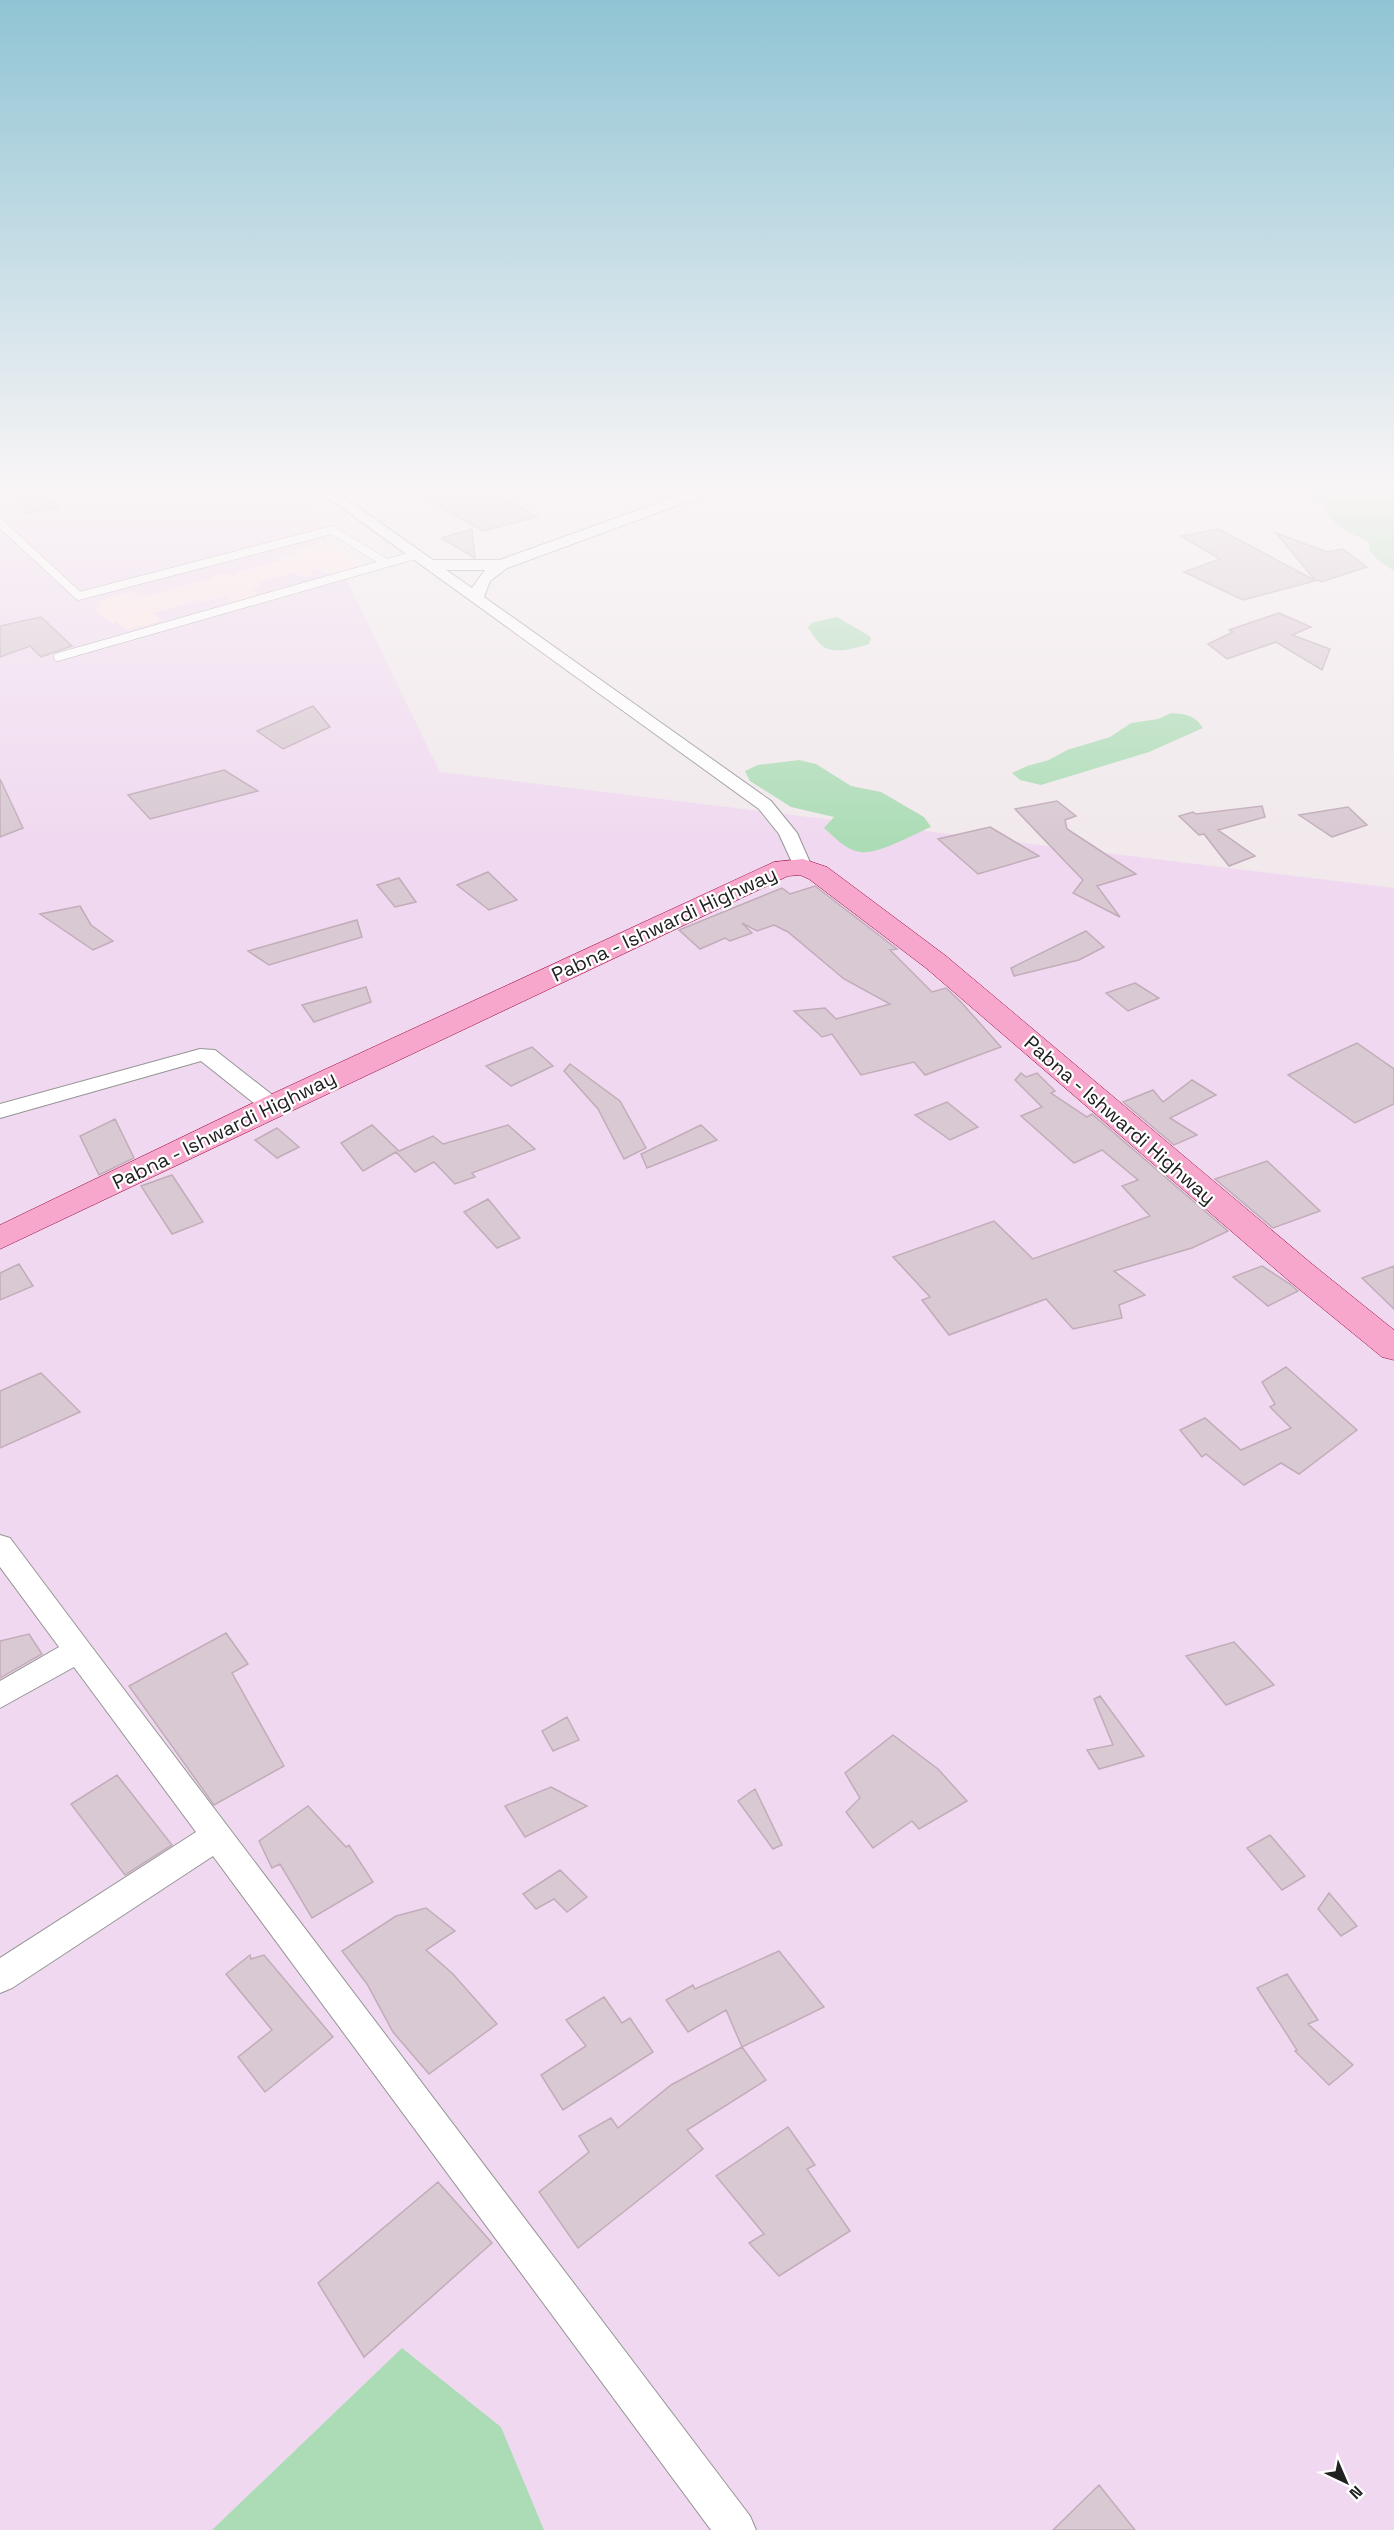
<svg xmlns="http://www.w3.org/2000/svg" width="1394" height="2530" font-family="'Space Grotesk',sans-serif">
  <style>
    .commercial { fill: #f0d9f0 }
    .education { fill: #fee5e6 }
    .water { fill: #acdcb6 }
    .building { fill: #d8c9d2; stroke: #c2acb9; stroke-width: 1.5 }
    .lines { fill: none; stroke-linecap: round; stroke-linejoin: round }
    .service-casing { stroke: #959595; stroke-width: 9 }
    .minor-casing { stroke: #959595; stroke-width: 2 }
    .primary-casing { stroke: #97083a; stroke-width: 1 }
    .service { stroke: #fff; stroke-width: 8 }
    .minor { fill: #fff; fill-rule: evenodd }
    .primary { fill: #f8a7cc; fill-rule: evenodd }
    .labels { text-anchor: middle; stroke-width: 4.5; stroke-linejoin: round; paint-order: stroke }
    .street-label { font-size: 20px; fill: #212121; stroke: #fff }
  </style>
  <rect width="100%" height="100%" fill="#f1e9ec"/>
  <path class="commercial" d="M0,486H301L440,772L1394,888V2530H0Z"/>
  <path class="education" d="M321,541L334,550L335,546L358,566L328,575L319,569L310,572L313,575L303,578L294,573L261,582L263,585L252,589L259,594L234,602L227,596L201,602L198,600L153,613L161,621L127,630L115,621L112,624L95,610L100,607L94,602L132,591L145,597L205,579L215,581L210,577L228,573L232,577L236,575L234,573L279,561L278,558L292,554L295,550Z"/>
  <path class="water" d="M1297,486H1394V571L1378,560L1369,550V542C1353,534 1328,524 1324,505Z
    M837,617L868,635L871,638L869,644C856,648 831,656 820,644C816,640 812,633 808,628L811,623Z
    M1171,713C1185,714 1195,715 1203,728L1149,752L1041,785L1020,780L1012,773L1027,766L1049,760L1067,750L1110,737L1131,723L1158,719Z
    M799,760L816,764L851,786L881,792L924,817L931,827C914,834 878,855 860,852C846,850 834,837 824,828L834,817L791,807L750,781L745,771L758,765Z
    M402,2348L501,2427L544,2530H212Z"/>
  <path class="building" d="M18,486H39L59,508L27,513Z
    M469,486H485L537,517L483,531L425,498Z
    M472,529L475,558L441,538Z
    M1219,529L1316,581L1276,533L1327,552L1343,549L1367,567L1321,582L1318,580L1243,600L1184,572L1220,559L1181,536Z
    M1279,613L1311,627L1292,635L1330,649L1322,670L1276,642L1227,659L1208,644L1233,632L1229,630Z
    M41,617L72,646L41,657L30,646L0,657V626Z
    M313,706L330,727L283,749L257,731Z
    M224,770L258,791L150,819L128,795Z
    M0,779L23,828L0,837Z
    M1057,801L1076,816L1065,820L1067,829L1136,874L1097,886L1120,917L1073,893L1083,880L1015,809Z
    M1262,806L1265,817L1218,830L1255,856L1229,866L1204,834L1199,835L1179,816L1193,812L1196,814Z
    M1348,807L1367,825L1332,837L1299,815Z
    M990,827L1039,856L978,874L938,839Z
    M488,872L517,900L489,910L457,885Z
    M399,878L416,902L395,907L377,885Z
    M815,886L897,949L890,950L932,992L946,988L960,1001L1001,1047L925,1075L914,1062L861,1075L832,1034L822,1037L794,1011L825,1008L836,1019L890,1004L844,979L788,932L774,925L757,931L742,923L752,933L730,941L725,938L700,949L679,930L782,888L790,894Z
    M80,906L91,925L113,941L93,950L40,914Z
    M357,920L362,937L269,965L248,951Z
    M1086,931L1104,947L1079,960L1014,976L1011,968Z
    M1135,983L1159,998L1128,1011L1106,993Z
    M366,987L371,1002L314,1022L302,1005Z
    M1357,1043L1394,1069V1104L1355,1123L1288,1075Z
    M532,1047L553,1066L511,1086L486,1066Z
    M570,1064L620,1101L646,1148L624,1159L598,1109L564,1071Z
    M1021,1073L1026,1077L1037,1073L1055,1091L1051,1093L1087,1117L1092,1114L1228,1231L1192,1248L1114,1271L1145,1295L1119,1305L1122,1318L1073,1329L1046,1299L949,1335L922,1300L930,1297L893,1257L994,1221L1033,1259L1150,1216L1122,1186L1138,1180L1102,1150L1074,1163L1021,1116L1042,1107L1015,1080Z
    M1192,1080L1216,1095L1170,1118L1197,1135L1174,1145L1123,1102L1153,1090L1163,1102Z
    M947,1102L978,1127L950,1140L915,1115Z
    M115,1119L134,1158L99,1175L80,1136Z
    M372,1125L399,1151L433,1136L443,1144L508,1125L535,1149L472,1173L475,1177L455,1184L434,1162L415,1172L396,1152L363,1171L341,1143Z
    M701,1125L717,1140L647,1168L641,1154Z
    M277,1128L299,1147L277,1158L255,1140Z
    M1267,1161L1320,1211L1273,1228L1215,1179Z
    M172,1175L203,1222L172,1234L141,1186Z
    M488,1199L520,1238L497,1248L464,1212Z
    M19,1264L33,1286L0,1300V1273Z
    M1262,1266L1290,1284L1298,1291L1268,1306L1233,1277Z
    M1394,1266V1309L1362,1278Z
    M1286,1367L1357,1430L1299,1474L1281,1463L1244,1485L1206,1454L1202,1457L1180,1430L1205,1418L1241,1450L1291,1428L1270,1407L1275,1404L1262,1382Z
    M41,1373L80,1412L0,1448V1391Z
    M226,1633L248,1664L232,1673L284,1766L214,1805L129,1686Z
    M29,1634L42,1654L0,1678V1641Z
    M1234,1642L1274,1685L1226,1705L1186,1656Z
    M1100,1696L1144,1756L1099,1769L1087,1750L1113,1745L1094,1699Z
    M567,1717L579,1740L553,1751L542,1731Z
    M893,1735L938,1769L967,1801L919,1829L912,1821L873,1848L846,1812L860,1798L845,1773Z
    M117,1775L172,1845L125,1875L71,1804Z
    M551,1787L587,1806L525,1837L505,1806Z
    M755,1789L782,1845L773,1849L738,1801Z
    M308,1806L346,1847L349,1845L373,1882L312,1918L280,1864L272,1868L259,1841Z
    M1270,1835L1305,1876L1282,1890L1247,1848Z
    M560,1870L587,1897L567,1912L554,1899L536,1909L523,1894Z
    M1329,1893L1357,1926L1341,1936L1318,1909Z
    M426,1908L455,1931L426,1950L453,1974L497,2024L429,2074L393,2032L367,1984L342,1951L396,1916Z
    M779,1951L824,2007L742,2047L726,2010L688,2032L666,2000L693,1985L695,1989Z
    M250,1955L251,1959L264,1955L333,2037L265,2092L238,2057L272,2030L226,1974Z
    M1287,1974L1318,2020L1308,2024L1353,2065L1329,2085L1295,2051L1297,2050L1257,1988Z
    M604,1997L622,2023L630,2018L653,2052L563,2110L541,2075L586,2046L566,2020Z
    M742,2047L766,2080L687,2130L703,2149L578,2248L539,2192L589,2152L579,2136L611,2118L618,2128L671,2085Z
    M788,2127L815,2165L807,2169L850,2231L779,2276L749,2243L764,2234L716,2176Z
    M438,2182L492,2243L364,2357L318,2283Z
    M1099,2485L1135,2530H1053Z"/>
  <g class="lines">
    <defs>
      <path id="service" d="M670,486L688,497
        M0,523L79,596L332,530L386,563
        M58,657L415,555"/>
      <path id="minor" d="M312,486H328L433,560H500L705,486H724L722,489L507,568L490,581L484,597L771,801L797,833L812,867L810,871H796L779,834L759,809ZM446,570H485L472,588Z
        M200,1049L215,1050L280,1101L283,1106L280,1111H264L201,1061L0,1118V1104Z
        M0,1535L10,1538L88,1642L750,2516L756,2530H711L213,1856L12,1988L0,1993V1958L196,1832L74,1667L0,1708V1681L59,1647L0,1567Z"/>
      <path id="primary" d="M803,859L827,867L946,956L1312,1264L1394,1330V1360L1382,1357L1288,1280L926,968L809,879L800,875L788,876L0,1249V1225L261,1099L774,862Z"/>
    </defs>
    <use href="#service" class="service-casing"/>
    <use href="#minor" class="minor-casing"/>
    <use href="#primary" class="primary-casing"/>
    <use href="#service" class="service"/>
    <use href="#minor" class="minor"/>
    <use href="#primary" class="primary"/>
  </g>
  <linearGradient id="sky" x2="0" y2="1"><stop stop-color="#90c4d4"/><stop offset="0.58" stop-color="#f9f5f6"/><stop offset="1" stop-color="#f9f5f6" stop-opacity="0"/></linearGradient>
  <rect width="1394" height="840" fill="url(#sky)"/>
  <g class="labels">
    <g class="street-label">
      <text transform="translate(664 924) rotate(-25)" y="7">Pabna - Ishwardi Highway</text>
      <text transform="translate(1120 1120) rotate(41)" y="7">Pabna - Ishwardi Highway</text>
      <text transform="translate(224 1130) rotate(-26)" y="7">Pabna - Ishwardi Highway</text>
    </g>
  </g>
  <g transform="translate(1346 2482) rotate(136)" stroke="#ffffff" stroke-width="4.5" paint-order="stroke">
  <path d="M0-4.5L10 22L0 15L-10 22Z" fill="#212121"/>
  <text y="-9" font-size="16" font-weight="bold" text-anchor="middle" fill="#212121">N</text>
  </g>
</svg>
